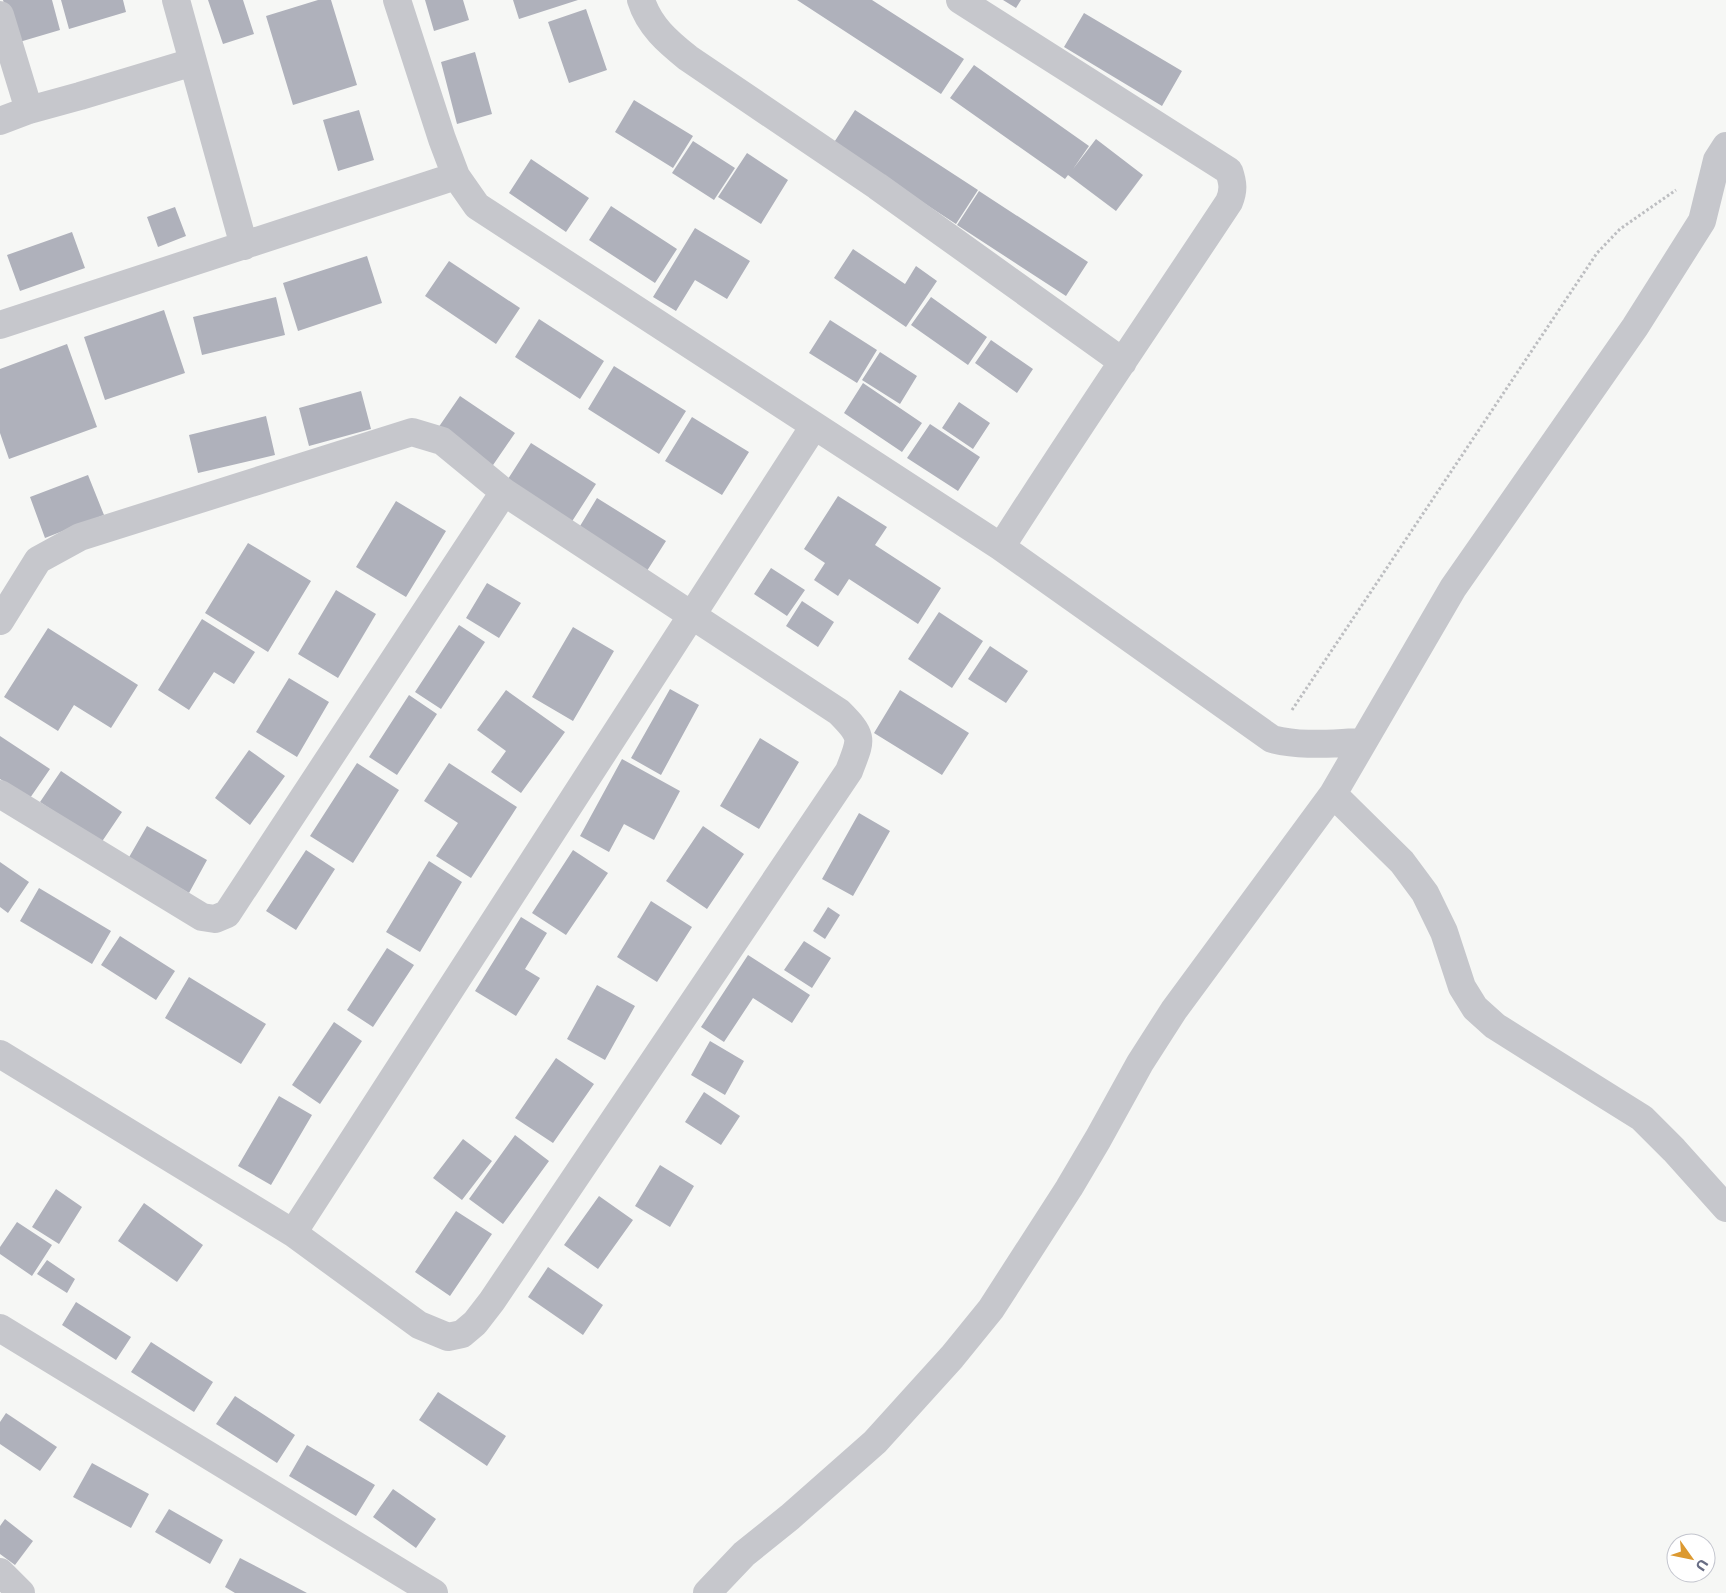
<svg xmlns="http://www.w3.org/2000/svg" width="1726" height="1593" font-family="Montserrat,sans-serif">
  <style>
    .building { fill: #afb1bb }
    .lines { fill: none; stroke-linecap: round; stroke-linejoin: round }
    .path { stroke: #bdbec1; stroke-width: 3; stroke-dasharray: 2.5 2.5; stroke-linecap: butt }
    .street { stroke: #c6c7cc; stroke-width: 28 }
  </style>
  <rect width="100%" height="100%" fill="#f6f7f5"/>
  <path class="building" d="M3,0H52L60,30L16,43Z
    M61,0H123L126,12L69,29Z
    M208,0H243L254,34L223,44Z
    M318,0H331L357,85L293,105L266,16Z
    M425,0H463L469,20L434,31Z
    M513,0H578L519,19Z
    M797,0H872L964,59L941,94Z
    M1003,0H1021L1016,8Z
    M586,9L607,70L569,83L548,22Z
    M1084,13L1182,71L1162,106L1064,47Z
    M475,52L492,114L457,124L441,62Z
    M974,65L1089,146L1073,169L1096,139L1143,175L1116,211L1068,175L1065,179L950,98Z
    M634,100L693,136L673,168L615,132Z
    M359,110L374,160L338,171L323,120Z
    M855,110L978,190L956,224L833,144Z
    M693,141L735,168L714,200L672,173Z
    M747,153L788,180L761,224L718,197Z
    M531,159L589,198L566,232L509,193Z
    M979,191L1088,262L1066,296L957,225Z
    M611,206L677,249L655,283L589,240Z
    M175,207L186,236L158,247L147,217Z
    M695,228L750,261L727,299L695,280L676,311L653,297Z
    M72,232L85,268L20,291L7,255Z
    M853,249L905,284L916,266L937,281L906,327L834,278Z
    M367,256L382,303L298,331L283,283Z
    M449,261L520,308L496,344L425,296Z
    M276,297L285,335L202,355L193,317Z
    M931,297L987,337L968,365L911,325Z
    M164,310L185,373L105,400L84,337Z
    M539,319L604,361L580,399L515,357Z
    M830,320L877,350L857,383L809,353Z
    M991,340L1033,369L1017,393L975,363Z
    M67,344L97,427L9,459L0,433V369Z
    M880,352L917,376L900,404L862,380Z
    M614,366L686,411L659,454L588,409Z
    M863,383L922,423L902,452L844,413Z
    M361,391L371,429L309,446L299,408Z
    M460,396L515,433L491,468L436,431Z
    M959,402L990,423L973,449L942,428Z
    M266,416L275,455L198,473L189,435Z
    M692,417L749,452L722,495L665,461Z
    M930,424L980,457L958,491L907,458Z
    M531,443L596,484L571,523L506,482Z
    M88,475L104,515L45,538L30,497Z
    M838,496L887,527L875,545L941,588L918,624L849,579L838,596L814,580L825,563L804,549Z
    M597,498L666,541L645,574L577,531Z
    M396,501L446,531L406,597L356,567Z
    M248,543L311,581L268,652L205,613Z
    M771,568L805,590L787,616L754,594Z
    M487,583L521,603L499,638L466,618Z
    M336,590L376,614L338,678L298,654Z
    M802,601L834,622L818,647L786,626Z
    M939,612L983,641L952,688L908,659Z
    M202,619L255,652L234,684L214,672L189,710L158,690Z
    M459,625L485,642L441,709L415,692Z
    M573,627L614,651L573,721L532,697Z
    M48,628L138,685L111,728L74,705L58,731L4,697Z
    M990,646L1028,671L1006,703L968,679Z
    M289,678L329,702L297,757L256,732Z
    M670,689L699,705L661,775L631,758Z
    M506,690L565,732L521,793L491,772L506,751L477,730Z
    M900,690L969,733L942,775L874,733Z
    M409,695L437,714L397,775L369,757Z
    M0,736L50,769L30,798L0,779Z
    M760,738L799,762L759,829L720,806Z
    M249,750L285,776L250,825L215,798Z
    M622,759L680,791L654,840L624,824L609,852L580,836Z
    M357,763L399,790L353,863L310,836Z
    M449,763L517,807L471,878L436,856L458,823L424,801Z
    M61,771L122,812L101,843L40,802Z
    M859,813L890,831L853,896L822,879Z
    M147,826L207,860L189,893L128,859Z
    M703,826L744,854L707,909L666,881Z
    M306,850L335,869L296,930L266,911Z
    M573,850L608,873L566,935L532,913Z
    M429,861L462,882L420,952L386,932Z
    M0,862L29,882L8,913L0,907Z
    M39,888L111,931L92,964L20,921Z
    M651,901L692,927L657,982L617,957Z
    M828,907L840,915L825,939L813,931Z
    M521,917L547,933L525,969L540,978L516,1016L475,991Z
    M120,936L175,971L156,1000L101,965Z
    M804,941L831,958L812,988L784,970Z
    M387,948L414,965L373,1027L347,1010Z
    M748,955L810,995L792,1023L753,998L724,1042L701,1027Z
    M189,977L266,1024L241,1064L165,1018Z
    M597,985L635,1006L605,1060L567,1039Z
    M334,1022L362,1041L320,1104L292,1085Z
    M710,1041L744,1061L725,1095L691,1075Z
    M556,1058L594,1084L553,1143L515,1118Z
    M704,1092L740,1116L721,1145L685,1122Z
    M279,1096L312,1115L271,1185L238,1166Z
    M515,1135L549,1161L503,1224L469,1199Z
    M463,1139L492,1161L462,1200L433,1178Z
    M660,1165L694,1186L670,1227L635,1206Z
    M56,1189L82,1207L59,1244L32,1227Z
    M599,1196L633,1220L598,1269L564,1245Z
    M144,1203L203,1245L177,1282L118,1241Z
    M456,1211L492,1234L450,1296L415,1272Z
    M17,1222L52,1245L32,1276L0,1254V1247Z
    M47,1260L75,1279L67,1293L37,1274Z
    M548,1267L603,1305L583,1335L528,1297Z
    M76,1302L131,1337L116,1360L62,1325Z
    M151,1342L213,1382L194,1412L131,1372Z
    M438,1392L506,1436L487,1466L419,1420Z
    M235,1396L295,1435L277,1463L216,1424Z
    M6,1413L57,1447L40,1471L0,1444V1422Z
    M307,1445L375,1485L356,1516L289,1476Z
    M92,1463L149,1494L131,1528L73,1497Z
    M393,1489L436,1519L416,1548L373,1517Z
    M169,1509L223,1540L210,1564L155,1532Z
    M5,1519L33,1541L15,1565L0,1554V1526Z
    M240,1558L307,1593H235L225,1587Z"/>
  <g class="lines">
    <path class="path" d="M1292,710L1597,253L1620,229L1676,190"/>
    <path class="street" d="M176,0L244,246
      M397,0L442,139L456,176L477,206L1001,547L1272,739C1305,747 1330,743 1363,742
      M641,0C649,26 668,42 688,58L877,186L1123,362
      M960,0L1229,171C1233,183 1234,190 1229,202C1153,317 1075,431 1001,547
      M0,15L29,110
      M0,121L29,110L80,96L193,62
      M0,325L456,176
      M0,621L38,560L80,537L412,432L442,441L504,492L839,712C865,738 861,739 849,771L492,1301L475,1323L462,1334L448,1337L419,1325L293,1233L0,1054
      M0,794L202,917L215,919L227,914L504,492
      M1333,794L1402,862L1425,893L1444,932L1462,987L1475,1008L1495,1026L1642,1118L1674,1150L1726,1208
      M293,1233L814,426
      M0,1328L434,1593
      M0,1572L21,1593
      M707,1593L744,1554L790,1517L875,1442L952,1357L991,1309L1069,1188L1098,1139L1140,1063L1174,1010L1333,794L1453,588L1635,327L1702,221L1717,160L1726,146"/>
  </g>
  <g transform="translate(1691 1558) rotate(123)"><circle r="24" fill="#ffffff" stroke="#c3c5ce"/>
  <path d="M0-4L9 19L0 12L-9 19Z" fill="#dc9930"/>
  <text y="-8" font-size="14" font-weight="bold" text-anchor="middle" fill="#686d84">U</text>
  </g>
</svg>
